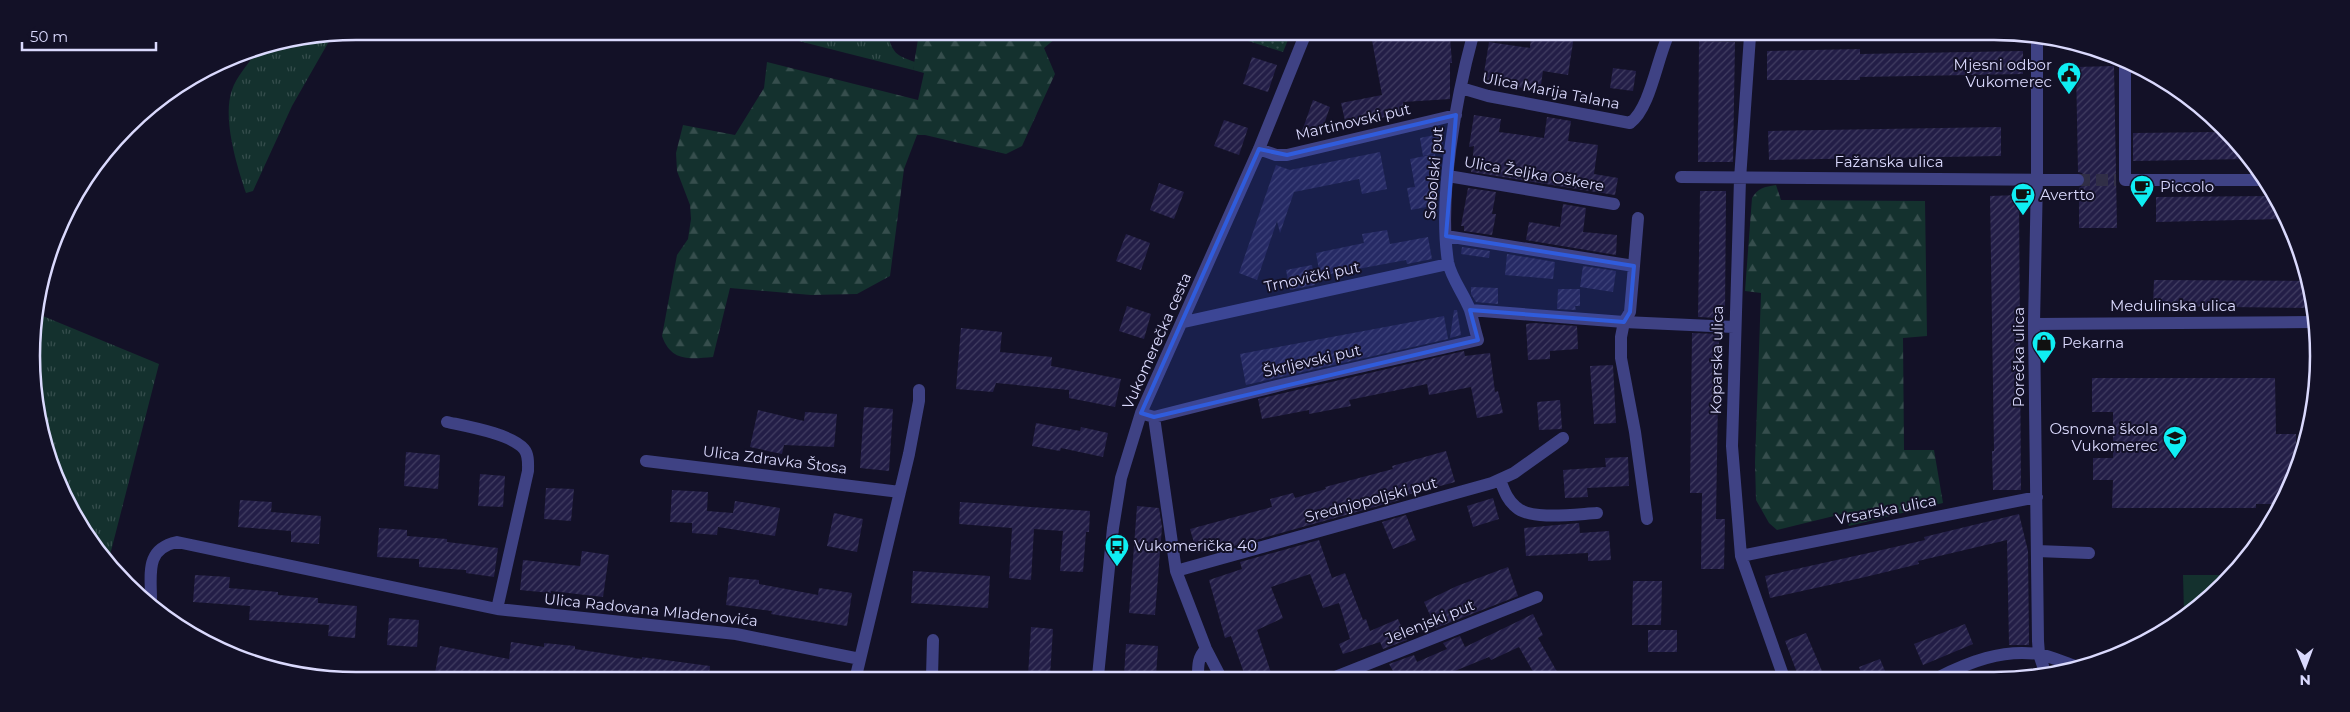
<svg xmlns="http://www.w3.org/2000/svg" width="2350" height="712" font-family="Montserrat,sans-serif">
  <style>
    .grass { fill: url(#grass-tufts) }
    .forest { fill: url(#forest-firs) }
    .garden { fill: url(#garden-dots) }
    .pitch { fill: #14312e }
    .building { fill: url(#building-hatch) }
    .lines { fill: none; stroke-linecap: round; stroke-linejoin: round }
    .minor-tunnel { stroke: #312f47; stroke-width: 12; stroke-dasharray: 12 6; stroke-linecap: butt }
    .minor { stroke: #3f4284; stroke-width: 12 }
    .marked { fill: #305cdc; fill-opacity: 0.2; stroke: #305cdc; stroke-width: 4; stroke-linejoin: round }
    .labels { text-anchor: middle; stroke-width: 4; stroke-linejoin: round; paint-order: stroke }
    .poi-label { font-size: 15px; fill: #dad9fd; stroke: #131127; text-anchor: start }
    .street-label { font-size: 15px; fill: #dad9fd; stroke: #131127 }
    .rim { fill: none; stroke: #dad9fd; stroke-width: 2.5 }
  </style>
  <defs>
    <pattern id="grass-tufts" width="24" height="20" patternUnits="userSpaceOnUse" patternTransform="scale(1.25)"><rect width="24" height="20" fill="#14312e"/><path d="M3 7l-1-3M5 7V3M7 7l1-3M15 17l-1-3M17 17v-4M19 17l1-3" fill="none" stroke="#364e4d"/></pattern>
    <pattern id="forest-firs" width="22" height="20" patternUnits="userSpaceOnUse" patternTransform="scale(1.25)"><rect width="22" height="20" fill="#14312e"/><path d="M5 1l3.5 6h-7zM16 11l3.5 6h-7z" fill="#364e4d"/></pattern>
    <pattern id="garden-dots" width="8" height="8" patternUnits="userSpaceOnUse" patternTransform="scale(1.25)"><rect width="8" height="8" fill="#14312e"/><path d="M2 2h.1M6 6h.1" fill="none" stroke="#364e4d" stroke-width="1.8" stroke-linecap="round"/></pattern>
    <pattern id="building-hatch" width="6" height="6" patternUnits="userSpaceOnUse" patternTransform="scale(1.25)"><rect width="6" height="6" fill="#231e47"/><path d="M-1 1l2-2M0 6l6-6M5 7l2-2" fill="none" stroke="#423e62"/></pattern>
  </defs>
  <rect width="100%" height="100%" fill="#131127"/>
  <path class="grass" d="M767,33H887C893,53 895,55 915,62L913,70Z
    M332,36L292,106L253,191L246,193C237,166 222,118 232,90C236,77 249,63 257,51Z
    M38,314L159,364L110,555L97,551L42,440L32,334Z"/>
  <path class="forest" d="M919,33L1061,34L1044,48L1055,74L1022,146L1006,154L925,135H917L904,169L890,276L857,294L811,295L730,288L713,357C690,359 671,362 662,336L677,255L688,239L691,219L690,205L677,171L676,153L683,125L735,135L764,88L767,62L918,100L924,73L913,70Z
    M1776,185L1781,200L1925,201L1927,336L1903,338L1904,450H1934L1943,503L1849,526L1842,514L1777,530L1769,523L1756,500L1755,462L1761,293L1745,291L1752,198C1758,188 1764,187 1776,185Z"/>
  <path class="garden" d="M1226,34L1290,35L1283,52Z"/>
  <path class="pitch" d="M2183,575H2228V580L2223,586L2184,614Z"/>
  <path class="building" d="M1371,35H1407L1406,41L1450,37L1452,63H1450V99L1403,102L1405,113L1346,125L1341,103L1382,95Z
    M1531,36H1574L1568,75L1543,71L1540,91L1517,87V84L1483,79L1489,42L1530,48Z
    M1699,41L1735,42L1733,162H1698Z
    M1860,49V54L2023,51V74L1860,77V80H1767V51Z
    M1252,57L1277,65L1268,92L1243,84Z
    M2114,66L2117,228H2079V188L2085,184L2086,180L2082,173L2078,172L2076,67Z
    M1613,68L1636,71L1633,91L1610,88Z
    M1313,100L1330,107L1322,130L1301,134Z
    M1474,115L1501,119L1499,132L1544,138L1547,117L1571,121L1568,141L1598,145L1594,174L1618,178L1615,195L1471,172L1474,146L1469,147Z
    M1224,120L1248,128L1239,155L1214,146Z
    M2001,127V156L1769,160L1768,131Z
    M2220,132L2248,159L2133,161V133Z
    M1444,133L1442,152L1423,156L1420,138Z
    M1380,152L1387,189L1362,194L1359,179L1294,192L1280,233L1277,221L1257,280L1239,273L1276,165L1290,170Z
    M1435,154L1439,176L1431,178L1436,205L1411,210L1407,188L1415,187L1410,159Z
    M1159,183L1184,192L1174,219L1150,210Z
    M1468,188L1496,192L1492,214H1496L1492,235L1464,231V226H1461Z
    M1700,191H1726L1725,313H1719V318L1698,317Z
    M2019,195L2021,490H1993L1992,451H1994L1990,196Z
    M2272,196L2282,219L2156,222V197Z
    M1563,204L1586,208L1583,232L1617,235L1616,255L1526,240L1529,222L1560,227Z
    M1387,230L1390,244L1428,237L1432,259L1407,264L1406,260L1320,276L1316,253L1364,243L1362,234Z
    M1126,234L1150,243L1141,270L1116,261Z
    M1462,247L1490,251L1489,258L1461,254Z
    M1507,254L1555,262L1553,279L1505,275Z
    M1312,265L1315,285L1290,290L1286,270Z
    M1583,266L1616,271L1613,292L1580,287Z
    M2154,280L2308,281L2312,292V308L2153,306Z
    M1471,287L1498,288V304L1476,302L1471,294Z
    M1558,289H1580V306H1575L1576,310L1557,309Z
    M1127,306L1151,314L1144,339L1119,331Z
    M1454,310H1457L1461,335L1450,338Z
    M1444,316L1448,339L1246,385L1240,354Z
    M1534,323L1577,326L1578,349L1550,351V359L1528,360L1526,324Z
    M961,328L1002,332L1000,352L1052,357L1051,366L1121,379L1115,407L1069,398V390L996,383L993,392L956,389Z
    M1692,333L1719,334L1716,519H1725L1724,569H1701L1702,493H1690Z
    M1464,351L1465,356L1490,353L1495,392L1498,391L1503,413L1477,418L1471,387L1429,395L1427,384L1349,400L1351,406L1309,414V410L1262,419L1258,399Z
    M1613,365L1616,423L1594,424L1590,366Z
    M2092,378H2275L2276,434H2296V469L2285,500L2282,504H2256V508H2112L2113,480H2093V458H2113V412H2092Z
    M1560,400L1562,429L1539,430L1537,402Z
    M864,407L893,409L889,471L860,468Z
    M758,410L804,421L805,412L837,414L834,447L784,445L782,454L750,447Z
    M1036,423L1080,431L1081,427L1108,433L1103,457L1061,448L1060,451L1032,446Z
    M1446,451L1455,482L1399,497L1400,500L1234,546L1233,543L1197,553L1190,529L1272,507L1270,499L1293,493L1295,498L1326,489L1325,487L1393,469L1392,466Z
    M406,452L440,455L438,489L404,486Z
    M1628,457L1629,486L1587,488L1588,497L1565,498L1563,470L1606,467L1605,458Z
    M480,474L505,476L503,507L478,506Z
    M546,488L574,489L571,521L544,519Z
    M672,490L708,492L707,511L733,513L735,501L780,508L775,536L718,527L717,535L692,533V523L670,522Z
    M1493,498L1499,519L1473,527L1467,506Z
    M240,500L272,502L271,512L321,516L319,544L291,542V531L238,527Z
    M960,502L1090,511L1089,532H1086L1083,572L1060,571L1063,531L1034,529L1031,580L1009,578L1012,528L959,524Z
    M1137,506L1159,508L1162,527L1155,615L1129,613Z
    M834,513L863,519L857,552L827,546Z
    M2019,514L2028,551L2029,645H2009L2007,540L1918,561L1919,564L1861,578L1770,598L1765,576L1873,552L1925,540L1924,537Z
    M1406,515L1416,540L1393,549L1382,522Z
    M1579,523L1580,533L1609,531L1611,560L1588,561V553L1526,556L1524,528Z
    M379,528L407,530V536L447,539V542L498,548L494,577L466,573V570L419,567V559L377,557Z
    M1319,540L1332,578L1345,573L1363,620L1366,619L1370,631L1398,619L1407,640L1383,649L1380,642L1343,654L1339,644L1350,639L1339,603L1323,608L1310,574L1271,587L1283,618L1257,630L1272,676H1245L1231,636L1225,638L1209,580L1242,569L1240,562Z
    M582,551L609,555L603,597L551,591V593L520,590L523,560L580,566Z
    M1508,567L1518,596L1436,628L1424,602L1457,586Z
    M913,571L990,576L988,608L911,603Z
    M195,575L230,577L229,588L278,592V595L318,598V603L357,606L355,638L328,636L329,625L249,620L250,606L193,602Z
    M729,577L759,580V584L818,595L819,588L852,593L847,626L771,614L772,611L726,605Z
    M1633,581H1662L1661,625H1632Z
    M1533,614L1543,635L1538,638L1560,677H1536L1519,647L1491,660L1489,657L1440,677H1381L1393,671L1389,664L1414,655L1417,662L1447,649L1443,643L1460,636L1465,647Z
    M389,618L419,620L417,647L387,645Z
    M1965,624L1973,644L1923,665L1914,644Z
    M1031,627L1053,629L1050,676H1028Z
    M1648,630H1677V652H1648Z
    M1806,633L1825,678H1799L1785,641Z
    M511,642L544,647V643L575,646V649L642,659V657L710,666L709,675H446L435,673L440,646L509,659Z
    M1126,644L1158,646L1156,676H1124Z
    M1880,659L1888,678H1863L1859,667Z"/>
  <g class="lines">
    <path class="minor-tunnel" d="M2078,180H2116"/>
    <path class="minor" d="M1750,36L1740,179L1732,446L1741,556L1784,678
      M2037,37V178L2034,324L2038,641L2039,654L2046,675
      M2125,66V180H2266
      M1461,88L1488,96L1630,123C1650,109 1657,59 1668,36
      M1259,149L1276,155H1287L1456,115
      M1448,176L1614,204
      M1681,177L2078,180
      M1446,236L1634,266L1630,312L1624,322L1621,337V358L1635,432L1647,519
      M1634,266L1638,218
      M1470,310L1624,322L1734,327
      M1184,322L1448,264
      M2034,324L2312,322
      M1147,415L1154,417L1176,571L1206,649L1220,676
      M1154,417L1285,384L1478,340C1475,330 1473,320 1470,310C1464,294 1451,278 1448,262C1438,197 1456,98 1473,35
      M447,422C465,426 512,434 524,449C529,455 528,464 528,471L497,609
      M646,461L900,492
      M1500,480C1504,490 1507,500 1516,507C1531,521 1577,514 1597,513
      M2037,551L2089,553
      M1741,556L2037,497
      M1176,571L1492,483L1514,473L1563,438
      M151,600C151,573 145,549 177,542L497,609L736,634L860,659
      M856,676L909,454L919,401V390
      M932,676L933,640
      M1098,676L1113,528L1121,478L1141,413L1259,149L1305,35
      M1198,676C1198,665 1198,657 1206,649
      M1335,677L1537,597
      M1937,678C1969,662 2002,649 2038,654C2050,656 2063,662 2075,666"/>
  </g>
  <path class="marked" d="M1456,115L1446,236L1634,266L1630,312L1624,322L1470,310L1478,340L1154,417L1141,413L1259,149L1287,155Z"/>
  <defs>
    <symbol id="civic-pin" viewBox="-11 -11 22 30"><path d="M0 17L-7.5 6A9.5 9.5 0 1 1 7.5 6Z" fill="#0feef3" stroke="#131127"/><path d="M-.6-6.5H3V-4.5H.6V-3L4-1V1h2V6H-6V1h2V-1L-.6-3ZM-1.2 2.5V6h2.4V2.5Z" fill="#111"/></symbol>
    <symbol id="cafe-pin" viewBox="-11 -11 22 30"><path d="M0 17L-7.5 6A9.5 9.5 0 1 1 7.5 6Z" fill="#0feef3" stroke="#131127"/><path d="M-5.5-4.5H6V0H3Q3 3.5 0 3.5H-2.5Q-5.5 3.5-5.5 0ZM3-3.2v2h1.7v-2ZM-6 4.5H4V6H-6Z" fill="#111"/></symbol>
    <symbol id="shop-pin" viewBox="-11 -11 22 30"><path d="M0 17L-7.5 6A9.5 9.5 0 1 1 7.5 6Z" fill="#0feef3" stroke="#131127"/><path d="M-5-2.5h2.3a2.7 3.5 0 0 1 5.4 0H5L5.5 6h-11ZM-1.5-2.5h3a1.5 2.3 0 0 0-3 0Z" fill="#111"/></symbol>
    <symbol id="school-pin" viewBox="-11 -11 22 30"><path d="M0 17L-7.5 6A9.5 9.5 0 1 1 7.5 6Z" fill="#0feef3" stroke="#131127"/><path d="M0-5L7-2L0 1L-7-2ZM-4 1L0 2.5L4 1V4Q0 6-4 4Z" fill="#111"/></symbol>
    <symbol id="bus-pin" viewBox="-11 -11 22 30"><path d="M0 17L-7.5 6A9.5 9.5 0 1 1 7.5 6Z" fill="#0feef3" stroke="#131127"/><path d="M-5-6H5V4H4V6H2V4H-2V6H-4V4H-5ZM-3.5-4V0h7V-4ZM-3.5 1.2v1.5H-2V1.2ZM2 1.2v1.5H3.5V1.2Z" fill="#111"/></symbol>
  </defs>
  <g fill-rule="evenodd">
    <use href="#civic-pin" x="2055" y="60" width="28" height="38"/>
    <use href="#cafe-pin" x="2128" y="173" width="28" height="38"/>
    <use href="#cafe-pin" x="2009" y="181" width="28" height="38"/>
    <use href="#shop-pin" x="2030" y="329" width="28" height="38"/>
    <use href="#school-pin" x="2161" y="424" width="28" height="38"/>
    <use href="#bus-pin" x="1103" y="532" width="28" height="38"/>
  </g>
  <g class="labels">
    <g class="poi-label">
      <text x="2052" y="70" text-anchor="end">Mjesni odbor<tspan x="2052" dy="17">Vukomerec</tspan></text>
      <text x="2160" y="192">Piccolo</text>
      <text x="2040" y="200">Avertto</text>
      <text x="2062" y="348">Pekarna</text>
      <text x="2158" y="434" text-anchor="end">Osnovna škola<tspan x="2158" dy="17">Vukomerec</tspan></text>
      <text x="1134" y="551">Vukomerička 40</text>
    </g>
    <g class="street-label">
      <text transform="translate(1551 91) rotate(11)" y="5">Ulica Marija Talana</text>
      <text transform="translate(1353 122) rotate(-13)" y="5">Martinovski put</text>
      <text x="1889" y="167">Fažanska ulica</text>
      <text transform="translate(1434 173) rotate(-85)" y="5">Sobolski put</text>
      <text transform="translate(1534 174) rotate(10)" y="5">Ulica Željka Oškere</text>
      <text transform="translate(1312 277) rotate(-12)" y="5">Trnovički put</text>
      <text x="2173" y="311">Medulinska ulica</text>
      <text transform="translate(1157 341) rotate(-66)" y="5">Vukomerečka cesta</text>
      <text transform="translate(2019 357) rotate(-90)" y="5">Porečka ulica</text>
      <text transform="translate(1717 360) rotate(-89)" y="5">Koparska ulica</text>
      <text transform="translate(1312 361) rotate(-13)" y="5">Škrljevski put</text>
      <text transform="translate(775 460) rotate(7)" y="5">Ulica Zdravka Štosa</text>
      <text transform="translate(1371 500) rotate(-15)" y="5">Srednjopoljski put</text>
      <text transform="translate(1886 510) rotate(-11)" y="5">Vrsarska ulica</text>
      <text transform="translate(651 610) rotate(6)" y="5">Ulica Radovana Mladenovića</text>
      <text transform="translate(1430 622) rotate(-22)" y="5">Jelenjski put</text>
    </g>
  </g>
  <path d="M0 0H2350V712H0ZM356 40H1994A316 316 0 0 1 2310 356V356A316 316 0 0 1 1994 672H356A316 316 0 0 1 40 356V356A316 316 0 0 1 356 40Z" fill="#131127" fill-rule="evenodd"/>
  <path class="rim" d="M356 40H1994A316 316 0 0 1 2310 356V356A316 316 0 0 1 1994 672H356A316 316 0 0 1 40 356V356A316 316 0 0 1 356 40Z"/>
  <g transform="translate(2305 667) rotate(179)" stroke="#131127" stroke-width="4" paint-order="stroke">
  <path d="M0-4L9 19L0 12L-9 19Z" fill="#dad9fd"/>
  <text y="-8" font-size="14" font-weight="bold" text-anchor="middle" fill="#dad9fd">N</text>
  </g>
  <path d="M22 42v8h134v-8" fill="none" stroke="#dad9fd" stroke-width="2.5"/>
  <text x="30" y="42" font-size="15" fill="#dad9fd" stroke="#131127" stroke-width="4" paint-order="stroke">50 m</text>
</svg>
